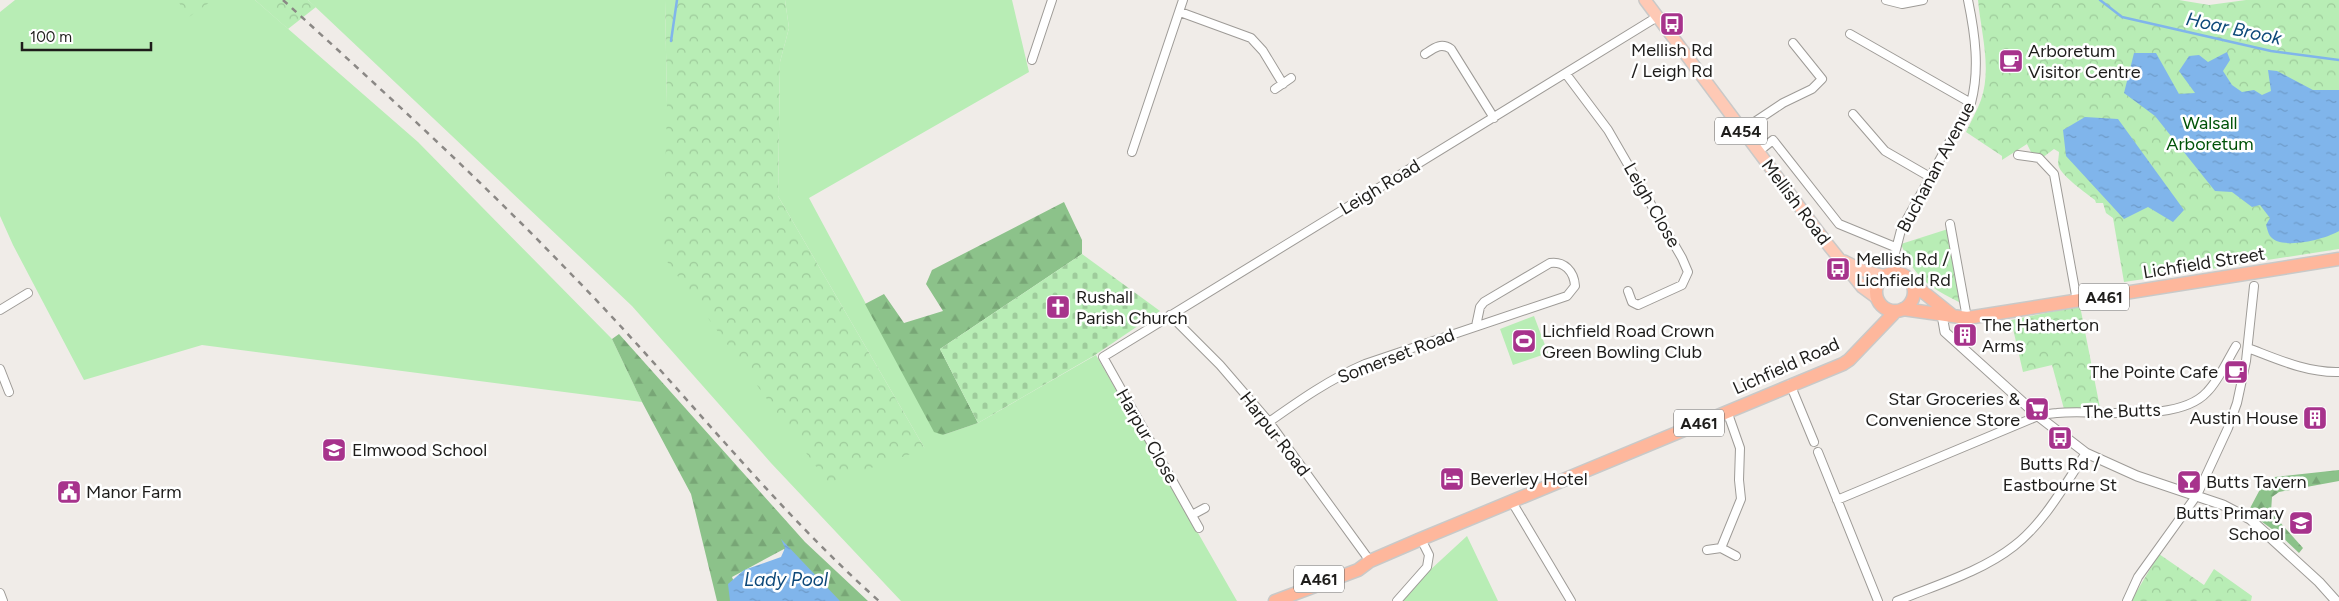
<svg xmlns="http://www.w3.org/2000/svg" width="2339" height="601" font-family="Figtree,sans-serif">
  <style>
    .green { fill: #b8edb5 }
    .forest { fill: url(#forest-firs) }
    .cemetery { fill: url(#cemetery-stones) }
    .park { fill: url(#park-crowns) }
    .water { fill: url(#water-ripples) }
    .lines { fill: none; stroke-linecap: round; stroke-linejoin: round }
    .stream { stroke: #80b5eb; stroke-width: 2.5 }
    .minor-casing { stroke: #9e9b97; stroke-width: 10 }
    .tertiary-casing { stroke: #9e9b97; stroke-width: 11 }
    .primary-casing { stroke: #c9c9c8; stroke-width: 14 }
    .trunk-casing { stroke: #c9c9c8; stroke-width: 15 }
    .minor { stroke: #fff; stroke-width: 8 }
    .tertiary { stroke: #fff; stroke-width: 9 }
    .primary { stroke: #fec9b5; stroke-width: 11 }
    .trunk { stroke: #feb79c; stroke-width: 12 }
    .rail { stroke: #8b8885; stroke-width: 2.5; stroke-dasharray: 6 6; stroke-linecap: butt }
    .labels { text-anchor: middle; stroke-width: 5; stroke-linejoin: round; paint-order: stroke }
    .shield { fill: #fff; stroke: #62615f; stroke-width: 1 }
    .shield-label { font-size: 16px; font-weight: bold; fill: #1e1d1b }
    .poi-label { font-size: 18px; fill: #1e1d1b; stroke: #fff; text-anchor: start }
    .park-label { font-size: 18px; fill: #005308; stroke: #fff }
    .street-label { font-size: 18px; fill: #1e1d1b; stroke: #fff }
    .water-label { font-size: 19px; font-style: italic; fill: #0e497a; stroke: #fff }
  </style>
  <defs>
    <pattern id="forest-firs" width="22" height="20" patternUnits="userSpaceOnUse" patternTransform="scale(1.25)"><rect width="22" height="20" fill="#8cc28a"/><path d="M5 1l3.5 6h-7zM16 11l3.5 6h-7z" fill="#78a676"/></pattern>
    <pattern id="cemetery-stones" width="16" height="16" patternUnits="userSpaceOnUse" patternTransform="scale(1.25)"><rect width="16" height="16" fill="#b8edb5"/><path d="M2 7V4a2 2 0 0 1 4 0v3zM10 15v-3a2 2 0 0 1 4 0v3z" fill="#9ecb9b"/></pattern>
    <pattern id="park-crowns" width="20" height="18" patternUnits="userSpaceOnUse" patternTransform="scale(1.25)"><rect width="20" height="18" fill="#b8edb5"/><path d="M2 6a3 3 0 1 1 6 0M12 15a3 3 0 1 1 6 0" fill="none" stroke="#9ecb9b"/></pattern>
    <pattern id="water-ripples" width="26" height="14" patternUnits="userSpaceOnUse" patternTransform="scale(1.25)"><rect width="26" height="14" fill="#80b5eb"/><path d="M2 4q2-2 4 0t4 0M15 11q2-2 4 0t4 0" fill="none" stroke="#6e9bc9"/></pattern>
  </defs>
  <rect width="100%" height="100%" fill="#f0ece8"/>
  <path class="green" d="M15,0H255L418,142L612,339L642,402L202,345L84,380L13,245L0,216V12Z
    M308,0H665L667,104L925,449L778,196L780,62L789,28L785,0H1012L1029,72L809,198L894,356L943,435L978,423L1096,355L1237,601H901L771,463L632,306Z
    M1534,316L1548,353L1513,365L1500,329Z
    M1467,536L1498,601H1403L1429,571Z"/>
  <path class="forest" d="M1064,202L1082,240V254L940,349L978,423L943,435L934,432L865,304L884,294L904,323L943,311L926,284L932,270Z
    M619,334L805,542L868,601H831L784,549L732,577L742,601H717L691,494L642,402L612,339Z
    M2339,470V481L2279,492L2272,497L2271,512L2303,548L2299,553L2279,534L2248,512L2266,478Z"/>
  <path class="cemetery" d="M1082,254L1160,311L1095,355L978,423L940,349Z"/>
  <path class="park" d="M177,0H213L189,17Z
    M255,0H308L316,7L288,29Z
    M665,0H785L789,28L780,62L778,196L925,449L828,483L663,256L667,104Z
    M1978,0H2179L2209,5L2246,0H2339V249L2261,261L2257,259L2256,262L2247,261L2238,265L2124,282L2113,218L2106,213L2103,203H2096L2095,200C2087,194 2062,176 2059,167C2057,163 2059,157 2059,152L2054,149L2042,158L2032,154L2027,144L2002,160V156L1966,132C1971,121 1977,111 1981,100C1992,68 1981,33 1978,0Z
    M1948,229L1965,305C1931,288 1915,280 1901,244Z
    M2080,306L2100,408L2064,409L2052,365L2023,372L2011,320Z
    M2159,554L2204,585L2214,569L2252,596L2251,601H2131Z"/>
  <path class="water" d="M2227,52L2230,60L2223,71L2232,85L2242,92L2254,90L2262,95L2271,91L2268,70L2277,71L2313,90H2339V231C2326,239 2281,251 2270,236C2268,233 2267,228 2266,225L2270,218L2260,205L2252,207L2232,192L2215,191L2155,116L2124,93L2134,53H2156L2179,94L2195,93L2179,71L2189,56L2199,55L2208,62Z
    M2085,117L2118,119L2184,210L2173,222L2148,207L2124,219L2066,156L2063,130Z
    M781,539L840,601H730L728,584L744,570L781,557L785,548Z"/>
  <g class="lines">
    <path class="stream" d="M2100,0L2122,17L2271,51L2339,60
      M671,41L677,0"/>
    <defs>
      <path id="minor" d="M1886,0L1902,4L1923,0
        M1180,12L1251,38L1263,51L1283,84
        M1850,34L1971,103
        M1425,54C1434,48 1441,42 1451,49L1494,118
        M1032,60L1052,0
        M1566,74L1608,130L1682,258L1688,272L1682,285L1638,305L1632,302L1628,291
        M1275,89L1291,78
        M1853,114L1885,151L1930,177
        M1741,131L1783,103L1812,89L1822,79L1793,43
        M1763,148L1773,140L1839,224L1895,247
        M1132,152L1183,0
        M2018,155L2039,158L2054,174L2077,301
        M1950,224L1967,318
        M1897,274L1894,257L1901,230L1971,103C1980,69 1975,34 1968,0
        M0,310L28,293
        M1170,315L1220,365L1269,422L1370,561
        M2248,348C2277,359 2307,373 2339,372
        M0,369L9,392
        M1790,384L1814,442
        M1269,422C1300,400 1330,379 1365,364L1567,296L1575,286C1574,271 1564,261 1550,263L1484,302L1480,307L1476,326
        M1818,452L1878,601
        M1837,500L2038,416C2045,415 2051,413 2057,413C2097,409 2178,424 2207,392C2219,380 2227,361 2236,346
        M1512,502L1571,601
        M1192,515L1205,508
        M1199,528L1103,357L1657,17
        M1721,548L1741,499L1739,480L1740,448L1727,411
        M1707,550L1721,548L1736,556
        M0,593L3,601
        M1397,601L1427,567L1429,555L1421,539
        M1897,601C1936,585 1981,572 2014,546C2045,522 2065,484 2086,453
        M2127,601L2138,577L2197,495L2228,428L2237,403L2246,361L2254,286"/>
      <path id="tertiary" d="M1942,315L1945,332L2038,416L2086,453L2137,476L2223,505L2250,519L2319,582L2336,601"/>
      <path id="primary" d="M1645,0L1829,246L1862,287L1877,298
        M1844,261L1864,271L1887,276"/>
      <path id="trunk" d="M1876 292a19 19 0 1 1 38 0a19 19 0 1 1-38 0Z
        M1912,283L1953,316
        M1903,309L1967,318L2339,259
        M1275,601L1358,570L1370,561L1421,539L1843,364L1849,360L1896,311"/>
    </defs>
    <use href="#minor" class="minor-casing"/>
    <use href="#tertiary" class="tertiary-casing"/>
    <use href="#primary" class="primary-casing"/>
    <use href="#trunk" class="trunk-casing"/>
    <use href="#minor" class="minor"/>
    <use href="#tertiary" class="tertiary"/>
    <use href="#primary" class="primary"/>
    <use href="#trunk" class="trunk"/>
    <path class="rail" d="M283,0C382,90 481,180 573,276C677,382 768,502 879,601"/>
  </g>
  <defs>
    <symbol id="bus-square" viewBox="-11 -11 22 22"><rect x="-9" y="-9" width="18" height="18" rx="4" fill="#a7338c" stroke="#fff"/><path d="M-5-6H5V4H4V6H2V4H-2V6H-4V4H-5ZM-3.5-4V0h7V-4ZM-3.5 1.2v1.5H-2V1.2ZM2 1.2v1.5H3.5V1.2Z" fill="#fff"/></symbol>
    <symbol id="cafe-square" viewBox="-11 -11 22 22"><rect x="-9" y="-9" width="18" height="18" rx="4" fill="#a7338c" stroke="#fff"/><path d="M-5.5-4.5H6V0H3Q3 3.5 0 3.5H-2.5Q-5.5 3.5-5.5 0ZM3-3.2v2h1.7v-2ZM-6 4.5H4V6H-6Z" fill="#fff"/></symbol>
    <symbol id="church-square" viewBox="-11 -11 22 22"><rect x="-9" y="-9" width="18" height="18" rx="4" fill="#a7338c" stroke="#fff"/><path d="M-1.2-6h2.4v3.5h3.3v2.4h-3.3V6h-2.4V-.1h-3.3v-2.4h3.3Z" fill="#fff"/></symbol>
    <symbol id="building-square" viewBox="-11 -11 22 22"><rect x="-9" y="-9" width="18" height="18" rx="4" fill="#a7338c" stroke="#fff"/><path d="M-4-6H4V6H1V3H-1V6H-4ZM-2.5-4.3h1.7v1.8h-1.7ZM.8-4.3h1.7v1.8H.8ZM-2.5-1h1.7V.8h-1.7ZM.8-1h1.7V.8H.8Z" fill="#fff"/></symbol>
    <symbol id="stadium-square" viewBox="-11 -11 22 22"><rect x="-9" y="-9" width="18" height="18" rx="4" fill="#a7338c" stroke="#fff"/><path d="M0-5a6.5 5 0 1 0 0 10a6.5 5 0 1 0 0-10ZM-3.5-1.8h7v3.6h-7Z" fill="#fff"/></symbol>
    <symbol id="supermarket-square" viewBox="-11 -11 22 22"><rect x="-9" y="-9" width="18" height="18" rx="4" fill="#a7338c" stroke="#fff"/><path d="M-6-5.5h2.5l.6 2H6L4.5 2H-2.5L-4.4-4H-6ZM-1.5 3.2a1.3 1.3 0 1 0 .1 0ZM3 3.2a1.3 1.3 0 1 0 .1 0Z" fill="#fff"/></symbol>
    <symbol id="school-square" viewBox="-11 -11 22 22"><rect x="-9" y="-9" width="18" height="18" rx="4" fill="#a7338c" stroke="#fff"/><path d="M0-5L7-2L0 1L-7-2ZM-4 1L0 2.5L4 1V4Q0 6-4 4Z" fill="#fff"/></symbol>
    <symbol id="hotel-square" viewBox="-11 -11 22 22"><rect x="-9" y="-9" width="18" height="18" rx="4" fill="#a7338c" stroke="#fff"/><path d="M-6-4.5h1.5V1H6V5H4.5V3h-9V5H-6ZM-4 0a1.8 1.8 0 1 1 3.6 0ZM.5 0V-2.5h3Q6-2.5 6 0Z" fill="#fff"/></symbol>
    <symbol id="bar-square" viewBox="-11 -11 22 22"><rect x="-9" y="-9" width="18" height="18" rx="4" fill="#a7338c" stroke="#fff"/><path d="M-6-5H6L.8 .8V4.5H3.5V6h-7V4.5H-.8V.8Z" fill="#fff"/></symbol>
    <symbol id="civic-square" viewBox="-11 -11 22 22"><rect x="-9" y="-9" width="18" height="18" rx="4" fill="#a7338c" stroke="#fff"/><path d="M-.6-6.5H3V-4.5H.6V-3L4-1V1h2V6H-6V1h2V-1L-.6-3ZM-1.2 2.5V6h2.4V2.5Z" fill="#fff"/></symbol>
  </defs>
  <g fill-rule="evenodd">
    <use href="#bus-square" x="1658" y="10" width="28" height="28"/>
    <use href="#cafe-square" x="1997" y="47" width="28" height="28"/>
    <use href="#bus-square" x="1824" y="255" width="28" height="28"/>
    <use href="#church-square" x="1044" y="293" width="28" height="28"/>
    <use href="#building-square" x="1951" y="321" width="28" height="28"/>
    <use href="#stadium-square" x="1510" y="327" width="28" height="28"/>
    <use href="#cafe-square" x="2222" y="358" width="28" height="28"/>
    <use href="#supermarket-square" x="2023" y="395" width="28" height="28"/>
    <use href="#building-square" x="2301" y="404" width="28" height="28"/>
    <use href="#bus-square" x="2046" y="424" width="28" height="28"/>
    <use href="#school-square" x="320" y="436" width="28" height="28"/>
    <use href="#hotel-square" x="1438" y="465" width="28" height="28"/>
    <use href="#bar-square" x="2175" y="468" width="28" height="28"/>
    <use href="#civic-square" x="55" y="478" width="28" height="28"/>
    <use href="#school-square" x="2287" y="509" width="28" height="28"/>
  </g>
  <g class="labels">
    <g class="shield">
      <rect x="1715" y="117.5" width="52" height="27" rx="4"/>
      <rect x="2079" y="283.5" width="50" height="27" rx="4"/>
      <rect x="1674" y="409.5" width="50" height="27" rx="4"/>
      <rect x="1294" y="565.5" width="50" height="27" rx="4"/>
    </g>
    <g class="shield-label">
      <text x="1741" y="137">A454</text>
      <text x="2104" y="303">A461</text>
      <text x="1699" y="429">A461</text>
      <text x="1319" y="585">A461</text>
    </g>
    <g class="poi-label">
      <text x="1672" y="56" text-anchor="middle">Mellish Rd<tspan x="1672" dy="21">/ Leigh Rd</tspan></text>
      <text x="2028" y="57">Arboretum<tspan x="2028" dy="21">Visitor Centre</tspan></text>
      <text x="1856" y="265">Mellish Rd /<tspan x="1856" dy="21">Lichfield Rd</tspan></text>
      <text x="1076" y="303">Rushall<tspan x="1076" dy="21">Parish Church</tspan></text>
      <text x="1982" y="331">The Hatherton<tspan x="1982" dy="21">Arms</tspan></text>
      <text x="1542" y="337">Lichfield Road Crown<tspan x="1542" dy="21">Green Bowling Club</tspan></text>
      <text x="2218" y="378" text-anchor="end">The Pointe Cafe</text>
      <text x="2020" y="405" text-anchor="end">Star Groceries &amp;<tspan x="2020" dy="21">Convenience Store</tspan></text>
      <text x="2298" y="424" text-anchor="end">Austin House</text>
      <text x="352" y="456">Elmwood School</text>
      <text x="2060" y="470" text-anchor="middle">Butts Rd /<tspan x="2060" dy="21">Eastbourne St</tspan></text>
      <text x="1470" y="485">Beverley Hotel</text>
      <text x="2206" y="488">Butts Tavern</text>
      <text x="86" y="498">Manor Farm</text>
      <text x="2284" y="519" text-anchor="end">Butts Primary<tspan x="2284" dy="21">School</tspan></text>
    </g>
    <g class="park-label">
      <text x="2210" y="129">Walsall<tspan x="2210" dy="21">Arboretum</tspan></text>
    </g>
    <g class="street-label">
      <text transform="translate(1936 167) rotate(-62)" y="6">Buchanan Avenue</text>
      <text transform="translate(1380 187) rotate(-31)" y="6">Leigh Road</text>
      <text transform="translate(1796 202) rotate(53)" y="6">Mellish Road</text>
      <text transform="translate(1652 205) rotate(60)" y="6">Leigh Close</text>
      <text transform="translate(2204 263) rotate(-9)" y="6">Lichfield Street</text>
      <text transform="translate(1396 356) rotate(-21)" y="6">Somerset Road</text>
      <text transform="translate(1786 366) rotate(-24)" y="6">Lichfield Road</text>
      <text transform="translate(2122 411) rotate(-2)" y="6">The Butts</text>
      <text transform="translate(1275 434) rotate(52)" y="6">Harpur Road</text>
      <text transform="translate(1147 436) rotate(60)" y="6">Harpur Close</text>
    </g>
    <g class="water-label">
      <text transform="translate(2234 28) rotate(12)" y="7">Hoar Brook</text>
      <text x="786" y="586">Lady Pool</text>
    </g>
  </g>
  <path d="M22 42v8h129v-8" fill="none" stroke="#1e1d1b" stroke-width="2.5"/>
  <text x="30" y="42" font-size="15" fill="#1e1d1b" stroke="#ffffff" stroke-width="4" paint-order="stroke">100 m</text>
</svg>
